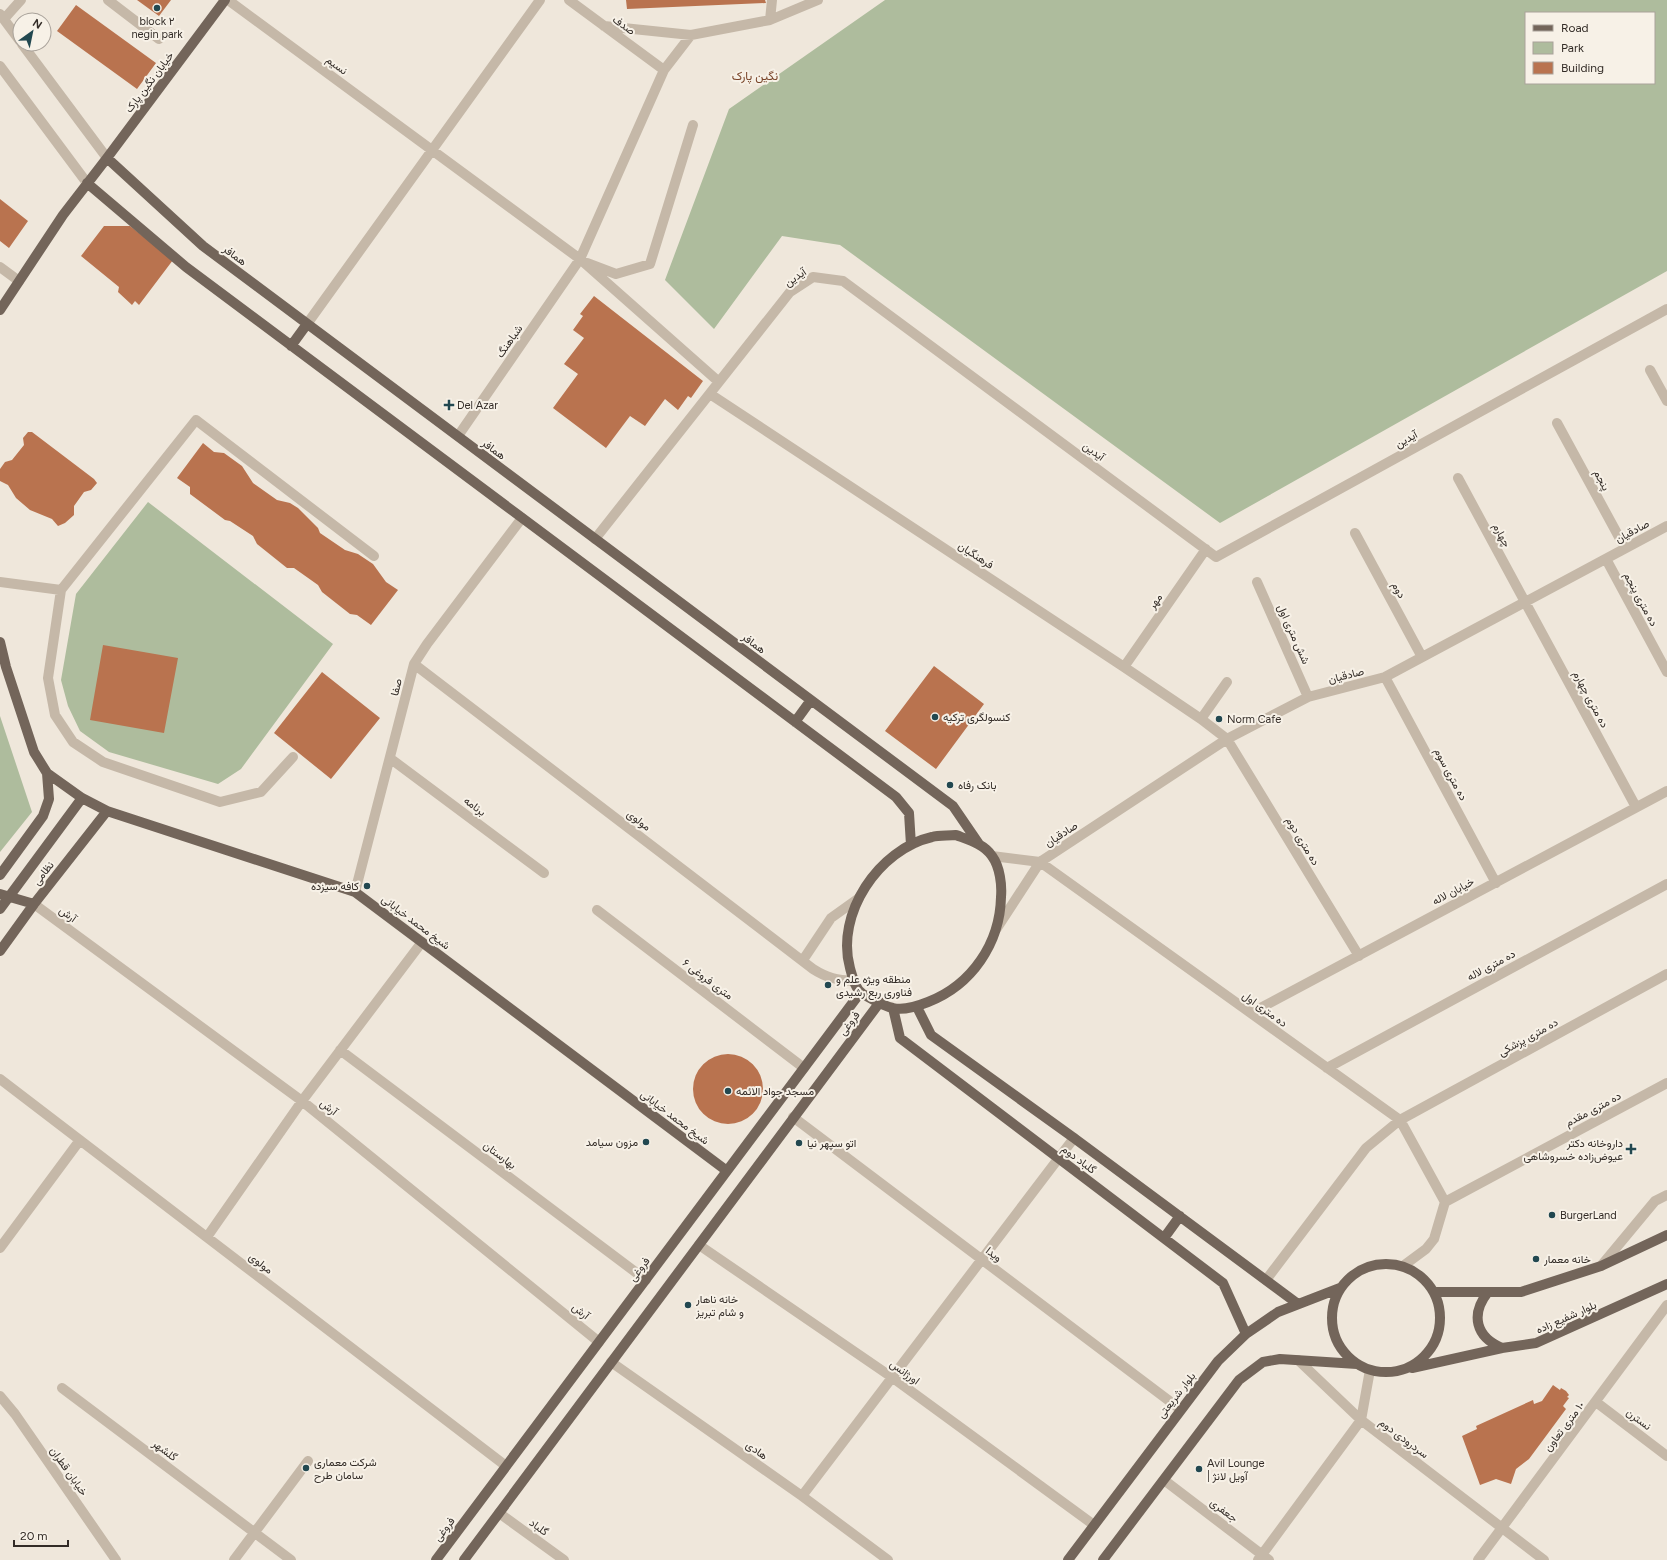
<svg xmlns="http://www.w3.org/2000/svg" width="1667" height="1560" font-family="Figtree,Vazirmatn,sans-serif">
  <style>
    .green { fill: #aebc9d; fill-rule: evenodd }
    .building { fill: #b9734f }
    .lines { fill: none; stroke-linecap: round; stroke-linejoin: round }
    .minor { stroke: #c5b8a8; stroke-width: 10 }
    .major { stroke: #73655a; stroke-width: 10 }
    .poi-dot { fill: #224850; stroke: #f7f1e7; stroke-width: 1.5 }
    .labels { text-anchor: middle; stroke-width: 4; stroke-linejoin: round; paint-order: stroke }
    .poi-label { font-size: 11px; fill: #332c27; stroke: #f7f1e7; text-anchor: start }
    .street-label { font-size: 11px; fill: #332c27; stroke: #f7f1e7 }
    .neighbourhood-label { font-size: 12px; fill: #794429; stroke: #f7f1e7 }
  </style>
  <rect width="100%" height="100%" fill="#efe7db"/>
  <path class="green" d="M885,0H1667V271L1220,523L840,245L782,236L714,329L665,280L729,109ZM1526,13H1654V83H1526Z
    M148,502L333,644L241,769L218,784L109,752L80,731L68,706L61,680L76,594Z
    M0,716L32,812L0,852Z"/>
  <path class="building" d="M137,0H171L159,16Z
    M626,0H765L766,3L627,9Z
    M76,5L156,63L137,89L57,31Z
    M0,199L28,221L9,248L0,241Z
    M104,226H130L173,260L139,305L135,301L132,305L118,292L119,287L81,256Z
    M594,296L703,381L691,398L688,396L678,410L665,399L645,426L630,416L606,448L553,408L578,374L564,364L584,338L573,330L583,316L580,314Z
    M28,432H32L94,479L97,483L91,490L84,492L74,506V515L65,523L58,526L52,519L30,510L16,498L8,485L0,481V469L5,462L12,460L24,445L23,438Z
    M203,443L214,452L224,453L242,466L253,483L277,500L290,503L298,508L318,528L320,533L345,550L358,554L373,564L386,582L398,590L371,625L357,615L350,614L322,592L318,585L294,568H287L257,544L253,536L230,521L225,520L190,494V487L177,478Z
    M103,645L178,658L164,733L90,720Z
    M934,666L984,704L936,769L885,731Z
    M322,672L380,718L331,779L274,733Z
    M693 1089a35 35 0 1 1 70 0a35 35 0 1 1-70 0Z
    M1553,1385L1560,1390L1561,1388L1566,1391L1569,1395L1567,1397L1569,1398L1563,1406L1566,1409L1529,1459L1516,1469L1511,1484L1496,1479L1480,1485L1462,1436L1477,1429L1476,1426L1533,1400L1534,1404L1542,1401Z"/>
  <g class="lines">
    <path class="minor" d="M108,0L159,39
      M228,0L580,259L719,382
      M569,0L664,70
      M0,14L20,41
      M4,19L21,0
      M770,20L772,0
      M604,26L691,35L770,20L818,0
      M22,44L107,158
      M0,66L87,183
      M587,263L616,274L650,264L693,125
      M0,267L19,281
      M307,324L540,0
      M1650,370L1667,401
      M710,394L1124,667L1201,719L1227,739L1359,956
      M1557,423L1625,548
      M458,436L580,259L664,70L691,35
      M1458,478L1636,807
      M1355,533L1422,657
      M595,539L790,292L813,277L843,281L1216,557L1667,309
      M1606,559L1667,672
      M0,582L61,590L48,678L55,715L73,742L103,762L220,802L261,792L293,757
      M1257,582L1308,697
      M61,590L196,420L374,556
      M414,664L813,969C827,978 837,980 854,981
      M1124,667L1206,549
      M1385,677L1496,883
      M1201,719L1227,682
      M391,759L544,873
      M992,856L1040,862L1400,1120L1445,1202
      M355,892L414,664L427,644L522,518
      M34,904L302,1101L599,1342
      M597,910L804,1068
      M997,928L1040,862L1227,739L1308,697L1385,677L1667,526
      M803,960L831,918L859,898
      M1251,1013L1667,791
      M340,1050L646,1280
      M1327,1068L1667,884
      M0,1079L506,1466
      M793,1117L1180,1409
      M1445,1202L1667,1083
      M207,1237L302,1101L422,942
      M699,1245L893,1378L1094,1525
      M0,1248L80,1140
      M1403,1266L1426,1249L1434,1239L1445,1202
      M1601,1266L1655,1201L1667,1195
      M1266,1280L1366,1148L1400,1120L1667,974
      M1298,1360L1361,1420L1544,1560
      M611,1362L802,1496L888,1560
      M62,1388L291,1560
      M0,1396L15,1414L116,1560
      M1596,1402L1667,1456
      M1164,1480L1269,1560
      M802,1496L1074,1138
      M499,1513L564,1560
      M234,1560L308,1461
      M1258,1560L1361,1420L1370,1370
      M1478,1560L1667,1305"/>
    <path class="major" d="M107,158L203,246L953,806L979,844
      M87,183L186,267L896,797L909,813L911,845
      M0,310L63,215L107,158L225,0
      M291,346L307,324
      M0,642L6,667L34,752L47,773L49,799L43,816L0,875
      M795,722L811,700
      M47,773L82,798L107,811L355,892L727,1171
      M956,835C969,840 984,844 992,856C1000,867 1002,885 1001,897C1000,943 972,985 928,1002C918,1006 904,1011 893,1008C883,1006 872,999 863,994C855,990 852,975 850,968C835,914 879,849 932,837C939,835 948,836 956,835Z
      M0,894L34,904
      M0,909L82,798
      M0,951L34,904L107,811
      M917,1007L931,1035L1074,1138L1298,1304
      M893,1008L900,1038L1223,1283L1246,1334
      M1164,1238L1180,1216
      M1332 1318a54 54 0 1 1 108 0a54 54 0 1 1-108 0Z
      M1435,1292H1521L1601,1266L1667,1235
      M1488,1292C1470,1315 1476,1337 1502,1348
      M1412,1368L1502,1348L1536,1343L1667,1284
      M436,1560L860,993
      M464,1560L880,1002
      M1068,1560L1218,1361L1246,1334L1278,1312L1340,1288
      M1103,1560L1239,1380L1263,1362L1280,1359L1357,1364"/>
  </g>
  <g class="poi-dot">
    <circle cx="157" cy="8" r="4"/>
    <path d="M447 399h4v4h4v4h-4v4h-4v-4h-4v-4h4z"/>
    <circle cx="935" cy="717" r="4"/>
    <circle cx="1219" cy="719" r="4"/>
    <circle cx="950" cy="785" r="4"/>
    <circle cx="367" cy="886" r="4"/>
    <circle cx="828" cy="985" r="4"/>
    <circle cx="728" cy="1091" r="4"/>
    <circle cx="646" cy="1142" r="4"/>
    <circle cx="799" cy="1143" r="4"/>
    <path d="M1629 1143h4v4h4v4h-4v4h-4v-4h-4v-4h4z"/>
    <circle cx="1552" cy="1215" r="4"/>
    <circle cx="1536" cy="1259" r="4"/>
    <circle cx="688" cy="1305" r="4"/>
    <circle cx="306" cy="1468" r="4"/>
    <circle cx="1199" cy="1469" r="4"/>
  </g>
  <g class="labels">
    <g class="poi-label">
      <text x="157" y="25" text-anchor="middle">block ۲<tspan x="157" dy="13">negin park</tspan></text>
      <text x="457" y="409">Del Azar</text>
      <text x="943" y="721">کنسولگری ترکیه</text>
      <text x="1227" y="723">Norm Cafe</text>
      <text x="958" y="789">بانک رفاه</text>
      <text x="359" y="890" text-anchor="end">کافه سیزده</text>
      <text x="836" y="983">منطقه ویژه علم و<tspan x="836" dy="13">فناوری ربع رشیدی</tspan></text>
      <text x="736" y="1095">مسجد جواد الائمه</text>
      <text x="638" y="1146" text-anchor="end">مزون سیامد</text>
      <text x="807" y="1147">اتو سپهر نیا</text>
      <text x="1623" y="1147" text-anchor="end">داروخانه دکتر<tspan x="1623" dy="13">عیوض‌‌زاده خسروشاهی</tspan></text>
      <text x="1560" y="1219">BurgerLand</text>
      <text x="1544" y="1263">خانه معمار</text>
      <text x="696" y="1303">خانه ناهار<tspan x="696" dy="13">و شام تبریز</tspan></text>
      <text x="314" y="1466">شرکت معماری<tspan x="314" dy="13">سامان طرح</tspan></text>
      <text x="1207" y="1467">Avil Lounge<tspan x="1207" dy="13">| آویل لانژ</tspan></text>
    </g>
    <g class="street-label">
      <text transform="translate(624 25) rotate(36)" y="4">صدف</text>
      <text transform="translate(337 65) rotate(36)" y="4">نسیم</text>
      <text transform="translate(149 82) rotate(-53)" y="4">خیابان نگین پارک</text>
      <text transform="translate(235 255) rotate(37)" y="4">همافر</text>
      <text transform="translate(795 277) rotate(-34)" y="4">آیدین</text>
      <text transform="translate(509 341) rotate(-55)" y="4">شباهنگ</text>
      <text transform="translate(1406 439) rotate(-29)" y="4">آیدین</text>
      <text transform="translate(494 449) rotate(37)" y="4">همافر</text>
      <text transform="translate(1094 451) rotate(36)" y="4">آیدین</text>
      <text transform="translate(1602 480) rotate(62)" y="4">پنجم</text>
      <text transform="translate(1632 531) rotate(-28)" y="4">صادقیان</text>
      <text transform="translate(1502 535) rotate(62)" y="4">چهارم</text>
      <text transform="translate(976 555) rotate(33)" y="4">فرهنگیان</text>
      <text transform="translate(1399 590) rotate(62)" y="4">دوم</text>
      <text transform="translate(1641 599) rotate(62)" y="4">ده متری پنجم</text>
      <text transform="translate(1155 601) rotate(-55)" y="4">مهر</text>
      <text transform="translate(1294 634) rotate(66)" y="4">شش متری اول</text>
      <text transform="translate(754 643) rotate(37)" y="4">همافر</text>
      <text transform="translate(1346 675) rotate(-14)" y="4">صادقیان</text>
      <text transform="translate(396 687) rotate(-76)" y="4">صفا</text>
      <text transform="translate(1591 699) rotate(62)" y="4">ده متری چهارم</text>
      <text transform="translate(1451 774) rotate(62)" y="4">ده متری سوم</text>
      <text transform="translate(475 806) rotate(37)" y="4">برنامه</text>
      <text transform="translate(639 820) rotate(37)" y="4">مولوی</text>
      <text transform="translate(1061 834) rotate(-33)" y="4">صادقیان</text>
      <text transform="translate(1303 841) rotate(59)" y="4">ده متری دوم</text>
      <text transform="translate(43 873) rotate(-52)" y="4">نظامی</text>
      <text transform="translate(1453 891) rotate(-28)" y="4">خیابان لاله</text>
      <text transform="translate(68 914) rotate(36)" y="4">آرش</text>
      <text transform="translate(416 922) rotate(37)" y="4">شیخ محمد خیابانی</text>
      <text transform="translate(1491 965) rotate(-28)" y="4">ده متری لاله</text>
      <text transform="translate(708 979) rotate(37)" y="4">۶ متری فروغی</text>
      <text transform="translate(1265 1009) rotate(36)" y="4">ده متری اول</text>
      <text transform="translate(849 1023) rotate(-53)" y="4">فروغى</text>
      <text transform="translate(1528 1037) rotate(-29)" y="4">ده متری پزشکی</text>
      <text transform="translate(329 1107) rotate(39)" y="4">آرش</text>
      <text transform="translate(1593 1109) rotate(-28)" y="4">ده متری مقدم</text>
      <text transform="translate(675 1117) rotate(37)" y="4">شیخ محمد خیابانی</text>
      <text transform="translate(500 1155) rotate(37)" y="4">بهارستان</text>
      <text transform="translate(1079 1159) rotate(37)" y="4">گلباد دوم</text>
      <text transform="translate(994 1254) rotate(37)" y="4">ویدا</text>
      <text transform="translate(261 1263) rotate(38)" y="4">مولوی</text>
      <text transform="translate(639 1269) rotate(-53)" y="4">فروغى</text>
      <text transform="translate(581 1311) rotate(39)" y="4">آرش</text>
      <text transform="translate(1566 1317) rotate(-24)" y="4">بلوار شفیع زاده</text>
      <text transform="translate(905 1372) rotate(36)" y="4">اورژانس</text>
      <text transform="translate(1176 1395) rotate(-52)" y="4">بلوار شریعتى</text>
      <text transform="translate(1639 1419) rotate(37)" y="4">نسترن</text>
      <text transform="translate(1564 1426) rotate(-53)" y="4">١٠ متری تعاون</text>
      <text transform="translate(1404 1438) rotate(37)" y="4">سردرودی دوم</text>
      <text transform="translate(165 1450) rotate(37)" y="4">گلشهر</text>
      <text transform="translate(757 1450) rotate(35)" y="4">هادی</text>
      <text transform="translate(69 1471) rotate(55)" y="4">خیابان قطران</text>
      <text transform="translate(1224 1510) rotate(37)" y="4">جعفری</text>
      <text transform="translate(539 1527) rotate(36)" y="4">گلباد</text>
      <text transform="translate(444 1529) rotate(-53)" y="4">فروغى</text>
    </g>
    <g class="neighbourhood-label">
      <text x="755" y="80">نگین پارک</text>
    </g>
  </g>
  <rect x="1525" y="12" width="130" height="72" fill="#f7f1e7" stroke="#a9a29a"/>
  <rect x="1533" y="25" width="20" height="6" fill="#73655a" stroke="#a9a29a"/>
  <text x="1561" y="32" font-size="12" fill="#332c27">Road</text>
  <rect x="1533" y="42" width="20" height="12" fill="#aebc9d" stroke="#a9a29a"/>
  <text x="1561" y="52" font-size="12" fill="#332c27">Park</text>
  <rect x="1533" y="62" width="20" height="12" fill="#b9734f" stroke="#a9a29a"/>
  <text x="1561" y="72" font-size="12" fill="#332c27">Building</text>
  <g transform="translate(32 32) rotate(33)"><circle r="19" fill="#f7f1e7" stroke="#a9a29a"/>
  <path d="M0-3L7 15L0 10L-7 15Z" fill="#224850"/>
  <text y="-6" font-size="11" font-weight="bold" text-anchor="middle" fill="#332c27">N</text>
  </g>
  <path d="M14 1540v6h54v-6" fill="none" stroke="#332c27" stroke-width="2"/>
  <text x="20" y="1540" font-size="12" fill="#332c27" stroke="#f7f1e7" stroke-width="3" paint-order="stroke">20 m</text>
</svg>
